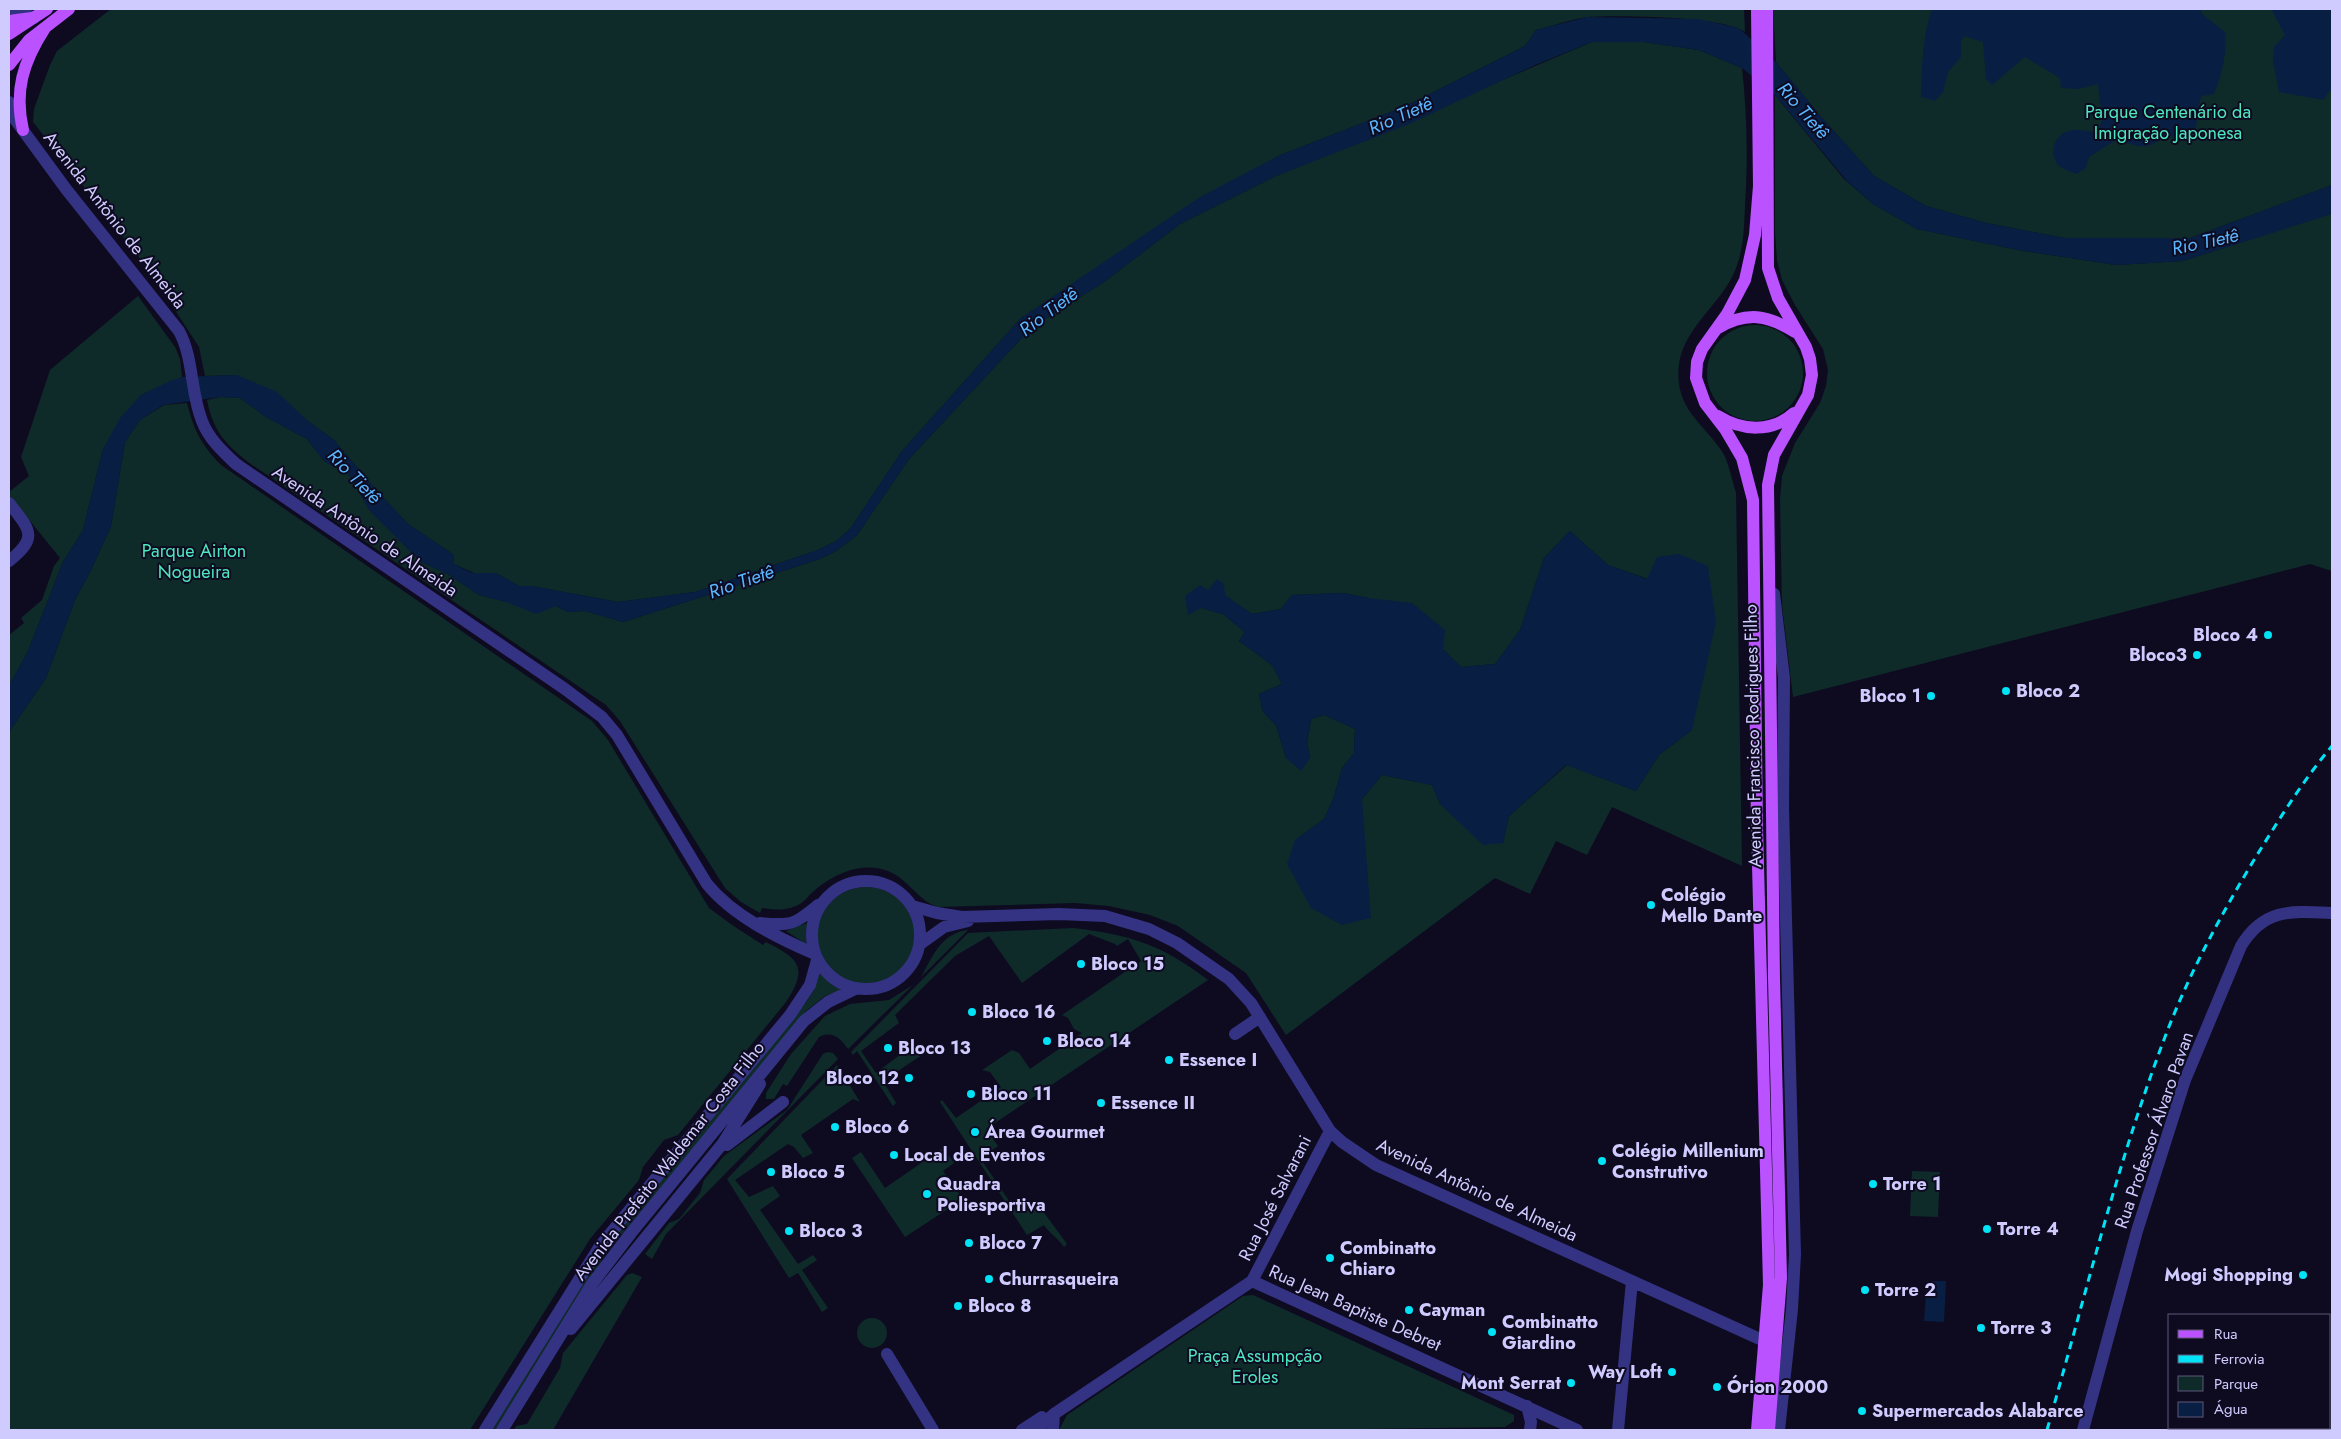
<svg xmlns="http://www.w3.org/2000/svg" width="2341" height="1439" font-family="Jost,sans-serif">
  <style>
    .green { fill: #0e2b29; fill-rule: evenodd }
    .water { fill: #081f43 }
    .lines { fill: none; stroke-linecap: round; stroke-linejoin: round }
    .minor { stroke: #343383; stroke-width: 12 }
    .major { stroke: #ba52ff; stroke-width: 12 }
    .rail { stroke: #00e3f6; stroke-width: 3; stroke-dasharray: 8 6; stroke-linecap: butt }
    .poi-dot { fill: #00e3f6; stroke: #0e0b21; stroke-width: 2 }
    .labels { text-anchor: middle; stroke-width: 4; stroke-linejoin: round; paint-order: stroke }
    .park-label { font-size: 18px; fill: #4fe7be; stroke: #0e0b21 }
    .street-label { font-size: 18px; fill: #d0cbff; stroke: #0e0b21 }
    .poi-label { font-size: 18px; font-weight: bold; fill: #d0cbff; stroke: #0e0b21; text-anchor: start }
    .water-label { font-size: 19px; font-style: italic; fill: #59b6ff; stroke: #0e0b21 }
  </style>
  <rect width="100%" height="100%" fill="#0e0b21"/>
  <path class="green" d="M111,9H1744L1745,32C1724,16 1618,15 1588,17C1571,19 1553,26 1536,30L1525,46L1406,106L1278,156L1021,318L902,451L850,529L836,541L818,550L695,592L618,602L532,586H519L496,573H474L454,564V555L408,524L376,490L334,440L309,422L237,375L205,376L199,347L149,270L33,122L34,109L50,65L57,51Z
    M1773,9H2332V185L2190,238H2064L1986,223L1926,206L1874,176L1822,118L1776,62Z
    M1592,42H1644L1699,50L1742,68C1747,113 1748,160 1745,205C1744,226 1744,248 1736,268C1720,310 1672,332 1679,384C1683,414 1708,429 1723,453C1729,464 1732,480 1736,493L1742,866L1612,807L1587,855L1556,841L1530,894L1495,878L1286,1035L1246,973L1178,926L1150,915L1109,906L1075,903L937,907C917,899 908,879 888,871C862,861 833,874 814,891C809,895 805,901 800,904C787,911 776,910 762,908L760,913L741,902L725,888L620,721L606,705L248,462C224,443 213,430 207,400L220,397L240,398L266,417L307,439L325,462L348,473L370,511L421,562L448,574L479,595L506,602L556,606L568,612L585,611L623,622L820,559L836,551L857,535L909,459L1032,327L1104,282L1180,224L1276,176ZM1570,531L1608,565L1648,579L1692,730L1659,755L1636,791L1567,765L1509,816L1503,843L1440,804L1432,785L1382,775L1362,799L1295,840L1324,819L1334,797L1342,768L1354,753L1355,729L1324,715L1311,719L1307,744L1310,758H1286L1276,725L1263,712L1259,694L1282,684L1272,665L1239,641L1245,632L1223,614L1201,608L1224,595L1252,614L1281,609L1292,595L1343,593L1368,598L1443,649L1461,667L1495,664L1520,630L1544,558Z
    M1775,95L1844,179L1873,204L1917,229L2018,250L2116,265L2183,261L2332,213V571L2310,564L1793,697L1782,605L1780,499L1782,476L1795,443L1820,403L1826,386L1828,370L1823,349L1795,305L1782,280L1777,260L1775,232Z
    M138,296L175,347L180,359L182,377L141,395L103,449L83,530L63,562L28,651L9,686V635L24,623L21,618L42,600L54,566L60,558L9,495V492L29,476L21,457L50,370Z
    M1707 373a48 48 0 1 1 96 0a48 48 0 1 1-96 0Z
    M187,403C194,431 201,444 221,465L592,721L608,740L709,908L732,925L763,945L766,942C799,959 809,967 786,1002L678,1135L664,1140L643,1167L639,1180L590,1239L470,1430H9V732L46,678L75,600L92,568L111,526L125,442L140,420L164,405Z
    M817 936a49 49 0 1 1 98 0a49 49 0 1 1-98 0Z
    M807,923L806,944L786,931Z
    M1073,928C1131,935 1161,944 1208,980L986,1129L998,1146L980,1158L1016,1211L1023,1213L1037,1203L1067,1244L1064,1247C1057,1237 1049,1233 1044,1225L1027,1235L940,1102L942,1100L956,1118L1001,1087L990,1072L982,1070L1012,1050L1019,1053L1030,1069L1082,1033L1074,1029L1068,1018L1062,1015L1141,961L1128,939L1117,946L1115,944L1089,934L1022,983L989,936L955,956L895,1015L899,1023L861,1051L876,1073L914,1044L922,1055L883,1081L896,1103L893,1106L857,1051L853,1055L851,1052L968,933Z
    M968,930L921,977C933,956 941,933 968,930Z
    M817,969L835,986L843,990L825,996L806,1011L606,1254L495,1430H490L602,1250L807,1001L814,990Z
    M913,985L848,1049C841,1039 833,1030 819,1037L787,1086L783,1084L774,1099H766V1093L791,1054L825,1016L850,1004L889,1000Z
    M827,1052L833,1053L838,1059L666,1234L652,1259L645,1254L669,1223L679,1219L700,1193L704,1180L724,1156L787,1110L823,1054Z
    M837,1065L860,1102L853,1099L801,1135L813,1153L803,1158L794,1147L788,1144L735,1180L749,1197L773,1186L780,1196L760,1210L798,1264L813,1255L817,1260L802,1270L828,1308L822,1312L798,1273L789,1278L727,1179Z
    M943,1148L954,1163L943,1171L963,1199L905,1237L852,1158L861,1152L885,1188Z
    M1912,1171L1940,1172L1938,1217L1910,1216Z
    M632,1273L642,1277L553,1430H514L516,1426L527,1424L560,1368L563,1353L627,1275Z
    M1253,1295L1514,1415V1421L1505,1427L1292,1430H1059L1067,1415L1243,1296Z
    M857 1333a15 15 0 1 1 30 0a15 15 0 1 1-30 0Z"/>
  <path class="water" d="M1932,9H2201L2202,14L2225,32C2227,54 2222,74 2214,94L2202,96C2195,109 2200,121 2193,134L2183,137L2165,136C2145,152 2139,146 2116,140L2089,157L2086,168L2076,174C2070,171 2062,169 2058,165C2047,151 2056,131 2074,130C2081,129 2090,132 2098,133L2102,119L2098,84L2079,89L2061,88L2060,78L2025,57L1992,85L1986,79L1983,42L1964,36L1961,41V57L1948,72L1943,92L1935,101L1921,97C1922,67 1922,37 1932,9Z
    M2271,9H2332V88L2323,100L2279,92L2273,61L2274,47L2285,35Z
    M1587,17L1698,19L1739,28L1776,62L1822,118L1874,176L1926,206L1986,223L2064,238H2190L2332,185V214L2183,261L2116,265L2018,250L1917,229L1873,204L1847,181L1775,95L1742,68L1699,50L1644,42H1592L1535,65L1407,125L1276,176L1180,224L1104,282L1032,327L909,459L857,535L836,551L820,559L623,622L585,611L568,612L556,606L536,614L506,602L479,595L448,574L421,562L370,511L348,473L325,462L307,439L266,417L240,398L220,397L163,405L140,420L125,442L111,526L92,568L75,600L46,678L9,732V686L28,651L63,562L83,530L103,449L120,418L141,395L170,381L182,377L237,375L277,392L309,422L334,440L376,490L408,524L454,555V564L472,573H496L519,586H532L618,602L695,592L818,550L836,541L850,529L902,451L1021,318L1200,197L1278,156L1406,106L1525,46L1536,30Z
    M1570,531L1608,565L1647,579L1657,557L1679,554L1708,566L1716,622L1692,730L1659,755L1636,791L1566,765L1509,816L1503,843L1483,845L1440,804L1432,785L1382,775L1362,799L1371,918L1342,925L1311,908L1287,864L1295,840L1324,819L1334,797L1342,768L1354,753L1355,729L1324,715L1311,719L1307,744L1310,758L1301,771L1286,758L1276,725L1263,712L1259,694L1282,684L1272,665L1239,641L1245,632L1223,614L1201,608L1188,615L1185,596L1200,585L1208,590L1217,579L1224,584L1225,595L1252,614L1281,609L1292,595L1343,593L1368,598L1412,603L1445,630L1443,649L1461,667L1495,664L1520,630L1544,558Z
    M1927,1281H1946L1944,1322L1924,1321Z"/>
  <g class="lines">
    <path class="minor" d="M13,9L34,18
      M9,102L14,118L66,189L179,331C194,359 190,391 202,421C208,438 223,452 236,464L565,689L602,717L617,735L707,884C733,916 778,938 815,954
      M9,503C30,530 39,537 9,561
      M1774,594L1784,678L1783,808L1795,1254L1792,1309L1779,1430
      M812 935a54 54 0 1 1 108 0a54 54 0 1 1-108 0Z
      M912,906L937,913L962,917L1059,914L1105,916L1149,929L1177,943L1229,979L1251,1003L1330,1131L1342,1142L1376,1165L1773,1345
      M760,923C791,926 794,925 818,905
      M919,945L944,927L968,921
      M1235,1034L1260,1017
      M727,1145L783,1102
      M1252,1281L1330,1131
      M571,1329L723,1143L760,1084
      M887,1354L933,1430
      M1527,1406L1531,1422L1530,1430
      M485,1430L600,1246L790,1015L810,985L817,960
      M502,1430L592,1284L631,1233L804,1021L828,1002L857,988
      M1022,1430L1042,1417
      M1036,1430L1054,1414L1252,1281L1577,1430
      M1053,1430L1054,1414
      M1618,1430L1632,1281
      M2083,1430L2137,1231L2185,1080L2241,946C2264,908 2291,911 2332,913"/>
    <path class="major" d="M1767,9L1768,268L1778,298L1806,347L1810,359L1812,375L1808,395L1774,455L1768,485L1774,978L1781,1278L1769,1430
      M9,21L32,18
      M9,34L47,9
      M9,65L29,40L69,9
      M23,130C14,91 23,62 45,28
      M1718,328C1747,311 1768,315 1795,332
      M1718,416C1742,431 1772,433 1794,413
      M1757,1430L1769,1285L1757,827L1753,500L1742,458L1725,429L1705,403L1696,378L1697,362L1702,349L1727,314L1745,280L1755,235L1759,186L1757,9"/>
    <path class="rail" d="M2047,1430C2085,1297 2118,1159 2168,1029C2192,968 2223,911 2257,855C2280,818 2304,779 2332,746"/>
  </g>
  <g class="poi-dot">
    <circle cx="2268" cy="635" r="5"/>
    <circle cx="2197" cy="655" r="5"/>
    <circle cx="2006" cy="691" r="5"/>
    <circle cx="1931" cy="696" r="5"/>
    <circle cx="1651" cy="905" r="5"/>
    <circle cx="1081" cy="964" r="5"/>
    <circle cx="972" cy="1012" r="5"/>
    <circle cx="1047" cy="1041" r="5"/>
    <circle cx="888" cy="1048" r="5"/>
    <circle cx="1169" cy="1060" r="5"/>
    <circle cx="909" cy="1078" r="5"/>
    <circle cx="971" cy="1094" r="5"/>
    <circle cx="1101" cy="1103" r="5"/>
    <circle cx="835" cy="1127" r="5"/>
    <circle cx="975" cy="1132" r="5"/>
    <circle cx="894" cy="1155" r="5"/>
    <circle cx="1602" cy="1161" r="5"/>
    <circle cx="771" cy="1172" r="5"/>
    <circle cx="1873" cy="1184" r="5"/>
    <circle cx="927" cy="1194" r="5"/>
    <circle cx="1987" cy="1229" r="5"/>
    <circle cx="789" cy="1231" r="5"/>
    <circle cx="969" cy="1243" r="5"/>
    <circle cx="1330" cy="1258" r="5"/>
    <circle cx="2303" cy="1275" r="5"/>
    <circle cx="989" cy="1279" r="5"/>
    <circle cx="1865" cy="1290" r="5"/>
    <circle cx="958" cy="1306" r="5"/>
    <circle cx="1409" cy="1310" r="5"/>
    <circle cx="1981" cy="1328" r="5"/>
    <circle cx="1492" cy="1332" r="5"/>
    <circle cx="1672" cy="1372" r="5"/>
    <circle cx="1571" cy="1383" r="5"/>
    <circle cx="1717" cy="1387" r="5"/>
    <circle cx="1862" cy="1411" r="5"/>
  </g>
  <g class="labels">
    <g class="park-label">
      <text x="2168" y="118">Parque Centenário da<tspan x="2168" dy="21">Imigração Japonesa</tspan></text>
      <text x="194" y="557">Parque Airton<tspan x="194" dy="21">Nogueira</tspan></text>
      <text x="1255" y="1362">Praça Assumpção<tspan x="1255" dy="21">Eroles</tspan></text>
    </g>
    <g class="street-label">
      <text transform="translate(115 220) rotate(52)" y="6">Avenida Antônio de Almeida</text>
      <text transform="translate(365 531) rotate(34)" y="6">Avenida Antônio de Almeida</text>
      <text transform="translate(1753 736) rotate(-91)" y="6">Avenida Francisco Rodrigues Filho</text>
      <text transform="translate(2154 1130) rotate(-71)" y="6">Rua Professor Álvaro Pavan</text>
      <text transform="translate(669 1161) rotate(-52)" y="6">Avenida Prefeito Waldemar Costa Filho</text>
      <text transform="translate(1477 1190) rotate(25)" y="6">Avenida Antônio de Almeida</text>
      <text transform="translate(1275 1198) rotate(-63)" y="6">Rua José Salvarani</text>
      <text transform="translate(1355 1308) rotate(24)" y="6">Rua Jean Baptiste Debret</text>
    </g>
    <g class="poi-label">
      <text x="2258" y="641" text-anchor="end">Bloco 4</text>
      <text x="2187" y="661" text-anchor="end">Bloco3</text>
      <text x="2016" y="697">Bloco 2</text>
      <text x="1921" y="702" text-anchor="end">Bloco 1</text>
      <text x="1661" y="901">Colégio<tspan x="1661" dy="21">Mello Dante</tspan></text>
      <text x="1091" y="970">Bloco 15</text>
      <text x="982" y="1018">Bloco 16</text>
      <text x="1057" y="1047">Bloco 14</text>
      <text x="898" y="1054">Bloco 13</text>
      <text x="1179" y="1066">Essence I</text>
      <text x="899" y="1084" text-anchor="end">Bloco 12</text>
      <text x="981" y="1100">Bloco 11</text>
      <text x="1111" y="1109">Essence II</text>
      <text x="845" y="1133">Bloco 6</text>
      <text x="985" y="1138">Área Gourmet</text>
      <text x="1612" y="1157">Colégio Millenium<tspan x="1612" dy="21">Construtivo</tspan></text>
      <text x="904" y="1161">Local de Eventos</text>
      <text x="781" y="1178">Bloco 5</text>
      <text x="937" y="1190">Quadra<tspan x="937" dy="21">Poliesportiva</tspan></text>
      <text x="1883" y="1190">Torre 1</text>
      <text x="1997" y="1235">Torre 4</text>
      <text x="799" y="1237">Bloco 3</text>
      <text x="979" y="1249">Bloco 7</text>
      <text x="1340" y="1254">Combinatto<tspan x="1340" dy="21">Chiaro</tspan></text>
      <text x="2293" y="1281" text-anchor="end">Mogi Shopping</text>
      <text x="999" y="1285">Churrasqueira</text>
      <text x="1875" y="1296">Torre 2</text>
      <text x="968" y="1312">Bloco 8</text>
      <text x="1419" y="1316">Cayman</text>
      <text x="1502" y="1328">Combinatto<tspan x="1502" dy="21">Giardino</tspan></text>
      <text x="1991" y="1334">Torre 3</text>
      <text x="1662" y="1378" text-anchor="end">Way Loft</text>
      <text x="1561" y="1389" text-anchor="end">Mont Serrat</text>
      <text x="1727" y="1393">Órion 2000</text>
      <text x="1872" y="1417">Supermercados Alabarce</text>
    </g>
    <g class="water-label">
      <text transform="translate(1804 110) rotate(49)" y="7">Rio Tietê</text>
      <text transform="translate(1400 115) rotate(-24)" y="7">Rio Tietê</text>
      <text transform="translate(2205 241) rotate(-12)" y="7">Rio Tietê</text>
      <text transform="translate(1048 311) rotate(-37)" y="7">Rio Tietê</text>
      <text transform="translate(355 476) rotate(46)" y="7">Rio Tietê</text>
      <text transform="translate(741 581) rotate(-19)" y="7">Rio Tietê</text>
    </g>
  </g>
  <rect width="2341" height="1439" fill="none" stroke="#d0cbff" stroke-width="20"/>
  <rect x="2168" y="1314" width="162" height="115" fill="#0e0b21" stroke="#5c587a"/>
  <rect x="2178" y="1330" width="25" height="8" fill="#ba52ff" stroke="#5c587a"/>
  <text x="2214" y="1339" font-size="15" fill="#d0cbff">Rua</text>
  <rect x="2178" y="1355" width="25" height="8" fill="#00e3f6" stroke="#5c587a"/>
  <text x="2214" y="1364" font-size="15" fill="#d0cbff">Ferrovia</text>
  <rect x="2178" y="1376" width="25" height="15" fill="#0e2b29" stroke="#5c587a"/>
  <text x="2214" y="1389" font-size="15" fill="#d0cbff">Parque</text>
  <rect x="2178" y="1402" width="25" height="15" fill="#081f43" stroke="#5c587a"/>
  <text x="2214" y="1414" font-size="15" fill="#d0cbff">Água</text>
</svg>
